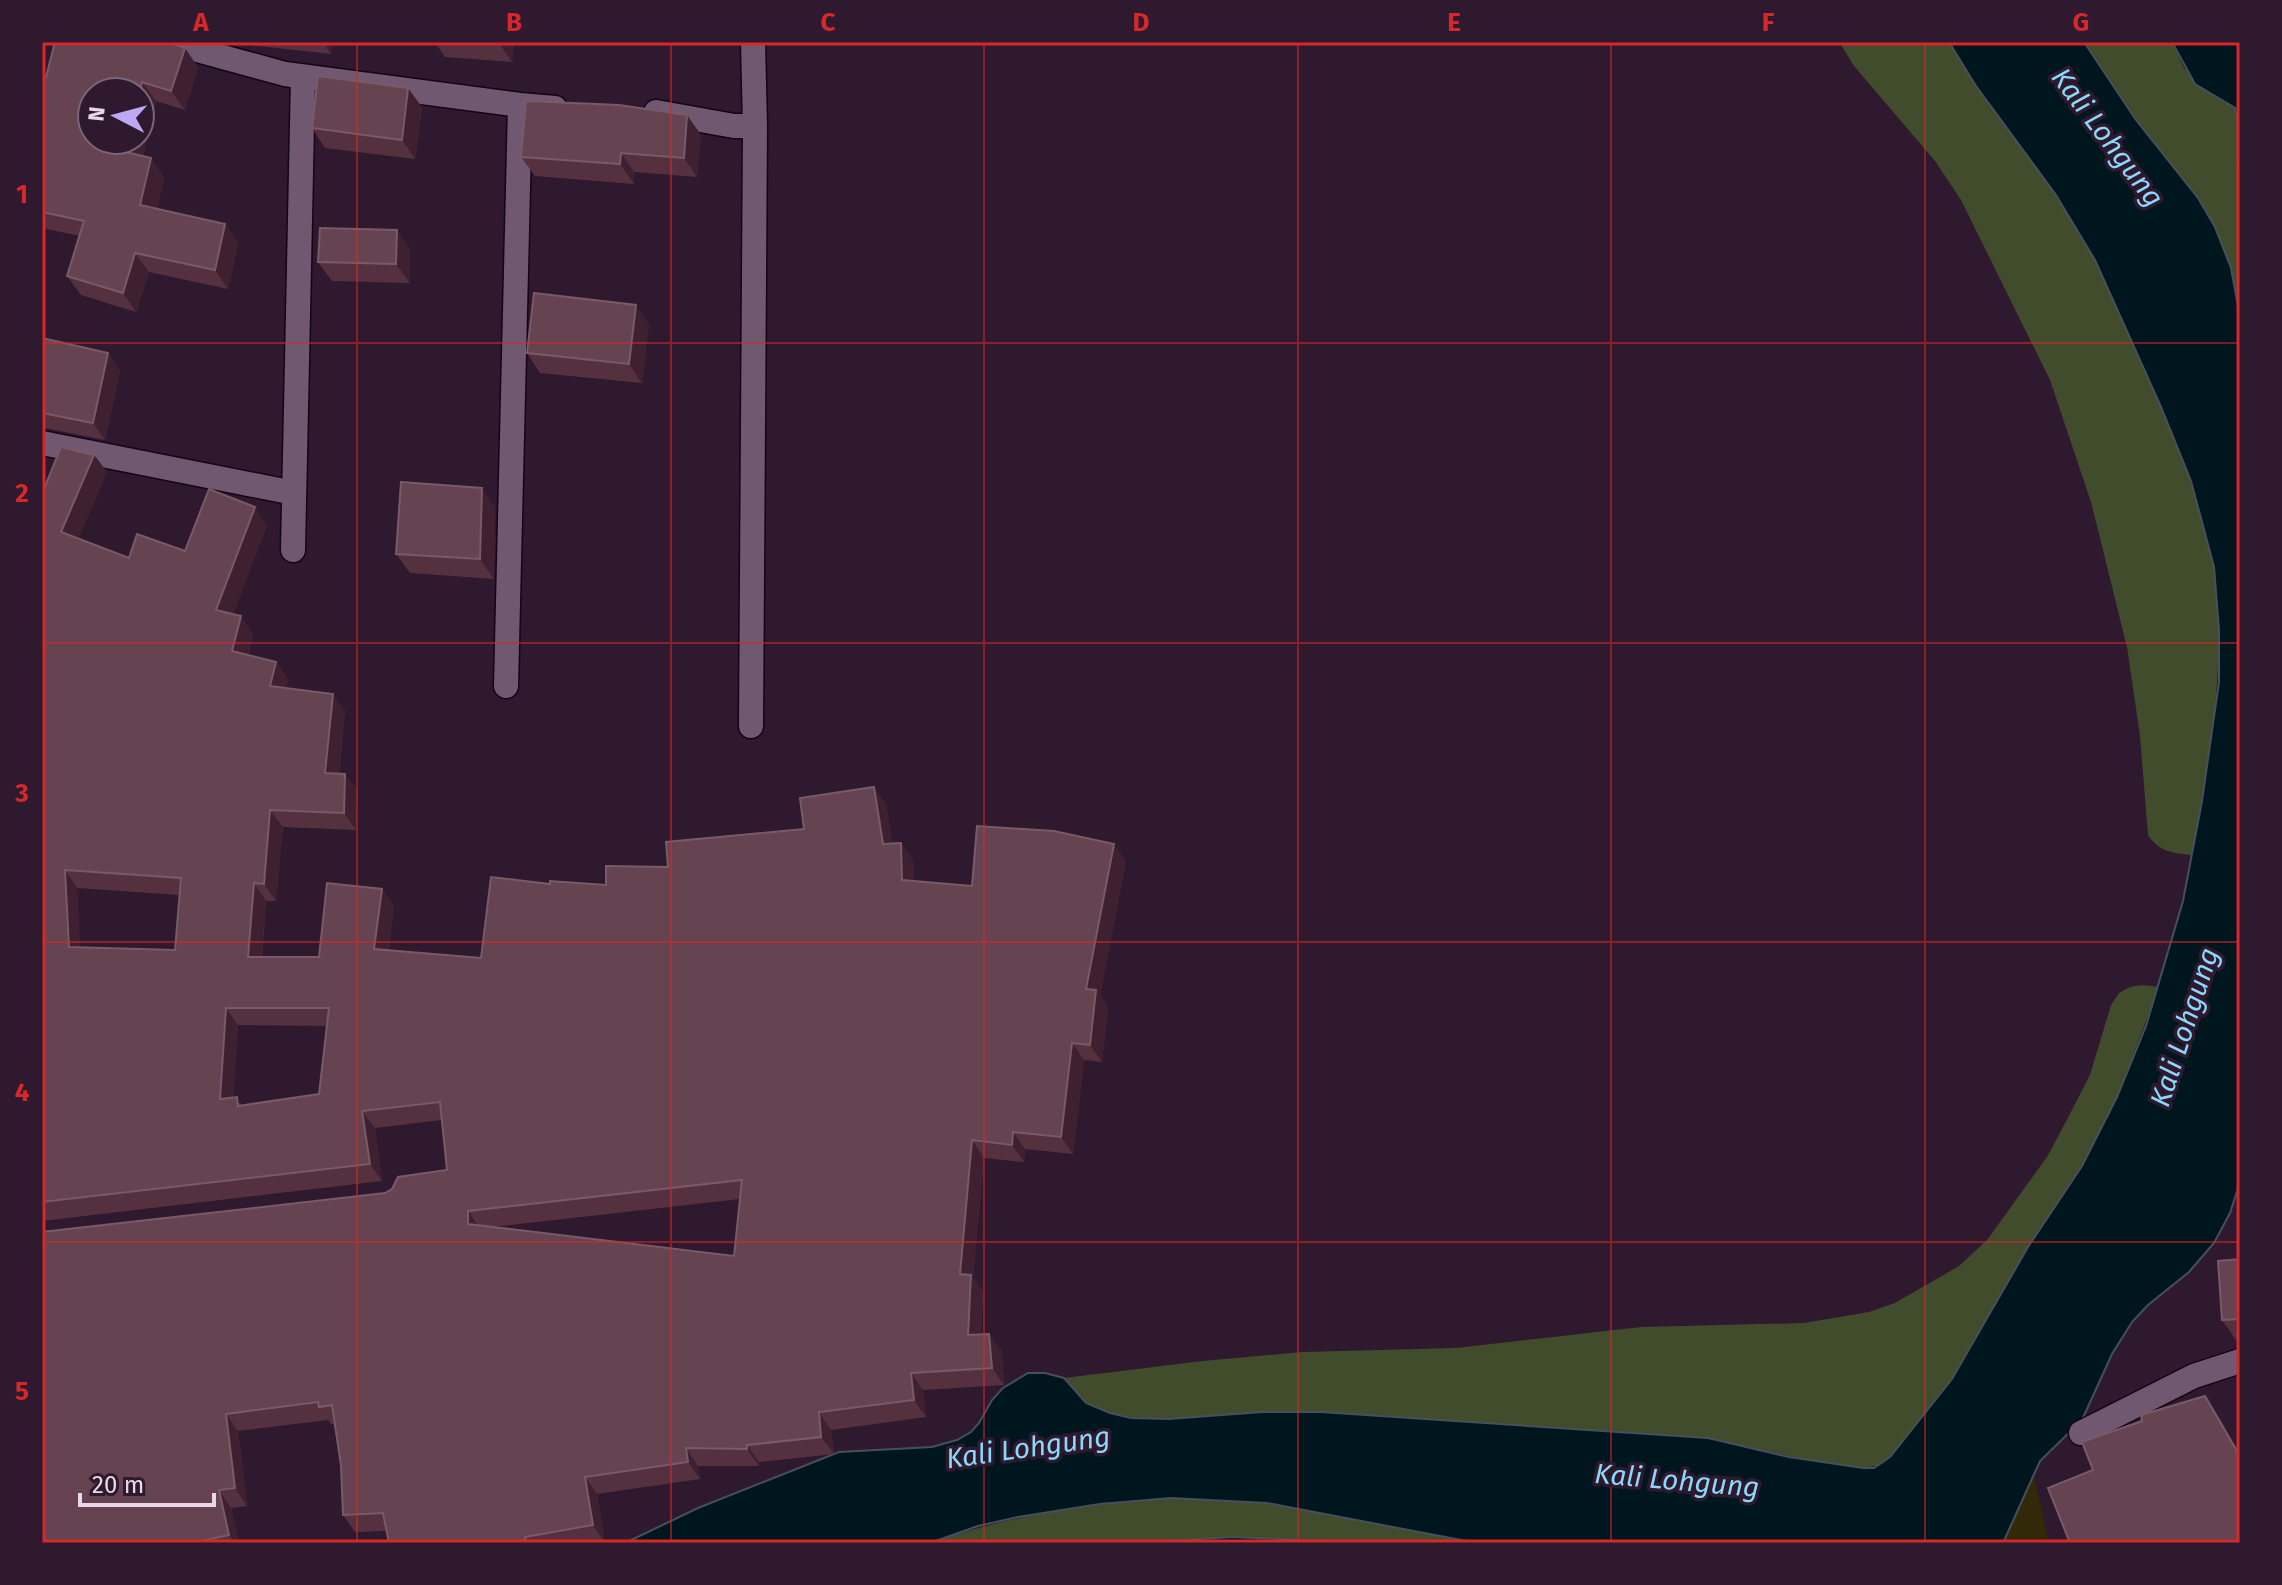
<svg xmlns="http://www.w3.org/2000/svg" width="2282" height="1585" font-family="'Fira Sans',sans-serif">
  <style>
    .green { fill: #414c2c }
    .sand { fill: #312907 }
    .water { fill: #00161f; stroke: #45505b; stroke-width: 2 }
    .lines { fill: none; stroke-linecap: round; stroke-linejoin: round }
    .lane-casing { stroke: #150416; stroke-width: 27 }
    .street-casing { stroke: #150416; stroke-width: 27 }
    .lane { stroke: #705871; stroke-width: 24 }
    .street { stroke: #705871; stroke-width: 24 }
    .wall { fill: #55313f; fill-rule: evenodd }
    .shaded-wall { fill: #3f2031 }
    .building { fill: #654351; stroke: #795a68; stroke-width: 2; fill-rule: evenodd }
    .grid { fill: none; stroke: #d62828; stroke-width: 2; stroke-opacity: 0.55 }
    .labels { text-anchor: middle; stroke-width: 7; stroke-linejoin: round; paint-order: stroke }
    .water-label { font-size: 28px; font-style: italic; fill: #8ad9f9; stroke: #2e192f }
    .neatline { fill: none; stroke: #d62828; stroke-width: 3 }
    .grid-label { font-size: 26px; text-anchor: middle; font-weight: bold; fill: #d62828 }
  </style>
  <rect width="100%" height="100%" fill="#2e192f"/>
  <path class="green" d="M1839,42H1949C1980,97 2022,143 2057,195C2092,247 2116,305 2141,362C2173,434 2211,512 2217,591C2224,684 2208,764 2192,855C2173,853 2159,852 2148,835L2140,736L2127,647L2091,502L2050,380L1961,200L1935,161L1854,66Z
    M2084,42H2172L2184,68L2208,92L2235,108L2238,121L2240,178V317L2231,268L2215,227L2198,198L2136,120Z
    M2142,985L2159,987L2117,1097L2082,1166L2039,1230L1952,1379L1898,1448L1881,1465L1863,1468L1817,1462L1708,1438L1321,1412C1258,1411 1142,1434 1089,1404C1077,1398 1074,1386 1064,1378L1202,1361L1302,1352L1456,1348L1641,1327L1804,1323L1869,1312L1895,1303L1959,1266L1987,1240L2047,1157L2061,1131L2090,1075L2111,1005L2119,993L2130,987Z
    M1171,1498L1267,1503L1477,1543H1338L1232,1537L1136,1543H930C1008,1516 1088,1503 1171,1498Z"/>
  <path class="sand" d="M2033,1473L2049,1543H2003Z"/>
  <path class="water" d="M1949,42H2084L2136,120L2198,198L2215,227L2231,268L2240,317V1182L2230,1213L2214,1243L2189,1272L2148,1305L2132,1322L2112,1354L2082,1420L2040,1461L2003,1543H1477L1267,1503L1171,1498L1100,1504L1018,1517L978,1526L930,1543H625L698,1508L839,1452L932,1447L957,1440L971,1432L979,1423L992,1400L1003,1388L1028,1373H1045L1064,1378L1086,1403L1110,1413L1131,1418L1169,1419L1262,1412H1321L1708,1438L1789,1457L1863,1468H1874L1890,1457L1952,1379L2028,1247L2082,1166L2117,1097L2146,1026L2183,901L2202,801L2219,682V630L2214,567L2191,481L2161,407L2095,260L2056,195L1976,86Z
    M2172,42H2240V178C2234,155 2241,131 2235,108L2195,84Z
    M1232,1537L1326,1541L1338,1543H1136Z"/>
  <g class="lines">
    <defs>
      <path id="lane" d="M2081,1433L2194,1376L2240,1361"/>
      <path id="street" d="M168,42L285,74L520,105L555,108
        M753,42L755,126
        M656,112L734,126H755L751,726
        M42,443L294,493
        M293,550L303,77
        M506,686L520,105"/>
    </defs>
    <use href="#lane" class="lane-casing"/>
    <use href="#street" class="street-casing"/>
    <use href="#lane" class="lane"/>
    <use href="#street" class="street"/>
  </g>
  <path class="wall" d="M221,42H333L331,54Z
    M435,42H514L512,62L445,57Z
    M198,67L185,110L156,101L143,156L164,177L157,209L225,224L238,243L228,289L149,272L136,312L81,295L67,276L80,236L42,228V76L46,77Z
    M422,107L415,159L325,148L312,128Z
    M701,135L697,177L634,172V184L535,176L521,157Z
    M410,249V283L332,281L318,262Z
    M649,324L642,383L540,373L527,353Z
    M42,338L108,353L120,371L105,440L45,428L42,429Z
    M94,455L107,472L78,539L129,558L185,551L267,525L233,614L253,634L248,655L276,662L288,680L286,688L345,711L339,774L358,791L356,830L283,827L276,901H266L262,957H319L394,906L389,950L481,958L550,884L606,885L804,829L886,804L892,843H901L913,860L914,881L972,886L1126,861L1100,995L1108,1007L1102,1062L1084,1060L1073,1154L1025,1149L1024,1162L984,1158L973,1277L983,1292L981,1334L1002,1351L1004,1385L923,1390L926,1417L831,1430L834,1454L759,1462V1466H698L700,1479L597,1494L605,1543H389L386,1531L355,1532L343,1515L341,1465L334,1424H331L328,1420L238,1431L247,1506L231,1508L239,1543H42L385,1193L447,1170L442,1120L375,1128L382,1181L42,1221V494ZM77,888L180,895L175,950L80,948ZM238,1025L327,1026L319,1094L242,1105L233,1098ZM740,1199L734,1256L493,1227Z
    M495,507L494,579L410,573L396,554Z
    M2240,1259V1339L2236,1340L2222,1320Z"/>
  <path class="shaded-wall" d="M323,42H333L331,54Z
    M499,42H514L512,62L499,43Z
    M185,48L198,67L185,110L171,91Z
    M142,82L156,101L140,171L126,152L129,140H140V92Z
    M408,88L422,107L415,159L402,140Z
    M687,115L701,135L697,177L684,158Z
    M621,153L634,172V184L620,164Z
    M151,158L164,177L154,224L140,205Z
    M225,224L238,243L228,289L215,270Z
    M397,230L410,249V283L396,264Z
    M135,253L149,272L136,312L123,293Z
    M636,305L649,324L642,383L629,364Z
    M108,353L120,371L105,440L93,423Z
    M94,455L107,472L74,550L61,532Z
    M482,488L495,507L494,579L480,559Z
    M255,507L267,525L228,627L216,610Z
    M241,616L253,634L244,668L232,651Z
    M276,662L288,680L282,704L270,686Z
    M333,694L345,711L337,790L325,773Z
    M345,774L358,791L356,830L344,813Z
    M874,787L886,804L895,861L883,844Z
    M270,810L283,827L276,901L264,884Z
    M901,843L913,860L915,898L902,880Z
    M1114,844L1126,861L1100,995L1108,1007L1102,1062L1090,1045L1086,989Z
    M65,870L77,888L81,965L69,947Z
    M254,883L266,901L260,975L248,957Z
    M382,889L394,906L387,967L374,949Z
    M226,1008L238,1025L232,1117L220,1099Z
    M1072,1043L1084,1060L1073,1154L1061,1137Z
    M362,1111L375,1128L382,1181L370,1164Z
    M1013,1132L1025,1149L1024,1162L1012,1145Z
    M972,1140L984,1158L973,1277L983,1292L980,1352L968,1335L960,1274Z
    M468,1211L480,1229L468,1224Z
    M989,1334L1002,1351L1004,1385L992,1368Z
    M911,1373L923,1390L926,1417L914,1400Z
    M2205,1396L2218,1415L2240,1453V1455Z
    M819,1412L831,1430L834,1454L821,1437Z
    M226,1414L238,1431L247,1506L235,1488Z
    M747,1445L759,1462V1466L747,1449Z
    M686,1448L698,1466L700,1479L688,1462Z
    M585,1477L597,1494L605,1543L593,1525Z
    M219,1490L231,1508L239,1543H235L229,1535Z"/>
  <path class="building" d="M55,42H168L185,48L171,91L142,82L140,92H92V140H129L126,152L151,158L140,205L225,224L215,270L135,253L123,293L67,276L84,221L42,212V76L46,77Z
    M318,76L408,88L402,140L312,128Z
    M526,101L619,105L687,115L684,158L621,153L620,164L521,157Z
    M320,228L397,230L396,264L318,262Z
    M534,293L636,305L629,364L527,353Z
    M42,338L108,353L93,423L42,413Z
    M61,447L94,455L61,532L129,558L137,534L185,551L209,489L255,507L216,610L241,616L232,651L276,662L270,686L333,694L325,773L345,774L344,813L270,810L264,884L254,883L248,957H319L327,883L382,889L374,949L481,958L491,877L550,884V881L606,885V866L668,867L666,842L804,829L800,798L874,787L883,844L901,843L902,880L972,886L977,826L1054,831L1114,844L1086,989L1096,990L1090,1045L1072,1043L1061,1137L1013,1132L1012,1145L972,1140L960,1274L971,1275L968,1335L989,1334L992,1368L911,1373L914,1400L819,1412L821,1437L747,1445V1449L686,1448L688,1462L585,1477L593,1525L525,1537L526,1543H389L383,1513L343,1515L341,1465L332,1405L319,1407L318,1402L226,1414L235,1488L219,1490L229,1535L192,1543H42V1232L385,1193L392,1189L398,1177L447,1170L440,1102L362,1111L370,1164L42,1202V494ZM65,870L181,878L175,950L69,947ZM226,1008H329L319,1094L238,1106L237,1097L220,1099ZM742,1180L734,1256L468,1224V1211Z
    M401,482L482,488L480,559L396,554Z
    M2240,1259V1319L2222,1320L2218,1261Z
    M2205,1396L2237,1451L2240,1449V1543H2070L2048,1488L2093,1470L2082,1442L2142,1421L2141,1415Z"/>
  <path class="grid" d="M357,42V1543M671,42V1543M984,42V1543M1298,42V1543M1611,42V1543M1925,42V1543M42,343H2240M42,643H2240M42,942H2240M42,1242H2240"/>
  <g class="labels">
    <g class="water-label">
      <text transform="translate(2108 137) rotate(53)" y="10">Kali Lohgung</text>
      <text transform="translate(2184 1027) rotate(-72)" y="10">Kali Lohgung</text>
      <text transform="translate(1028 1447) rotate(-8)" y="10">Kali Lohgung</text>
      <text transform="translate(1677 1480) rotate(5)" y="10">Kali Lohgung</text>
    </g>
  </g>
  <rect width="2282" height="1585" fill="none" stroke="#2e192f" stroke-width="88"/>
  <g transform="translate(116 116) rotate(276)"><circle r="38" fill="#2e192f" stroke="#786679" stroke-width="2"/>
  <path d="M0-6L14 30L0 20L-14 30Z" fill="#bea9f5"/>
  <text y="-12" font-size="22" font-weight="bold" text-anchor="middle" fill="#e7d9e7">N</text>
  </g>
  <path d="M80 1493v12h134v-12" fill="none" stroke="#e7d9e7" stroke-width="4"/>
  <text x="92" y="1493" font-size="24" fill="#e7d9e7" stroke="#2e192f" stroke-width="6" paint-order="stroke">20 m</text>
  <rect x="44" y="44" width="2194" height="1497" class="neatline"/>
  <g class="grid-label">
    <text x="201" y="31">A</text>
    <text x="514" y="31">B</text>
    <text x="828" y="31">C</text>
    <text x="1141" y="31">D</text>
    <text x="1454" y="31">E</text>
    <text x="1768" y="31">F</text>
    <text x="2081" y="31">G</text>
    <text x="22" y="203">1</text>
    <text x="22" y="502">2</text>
    <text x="22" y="802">3</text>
    <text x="22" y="1101">4</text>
    <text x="22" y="1400">5</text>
  </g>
</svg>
